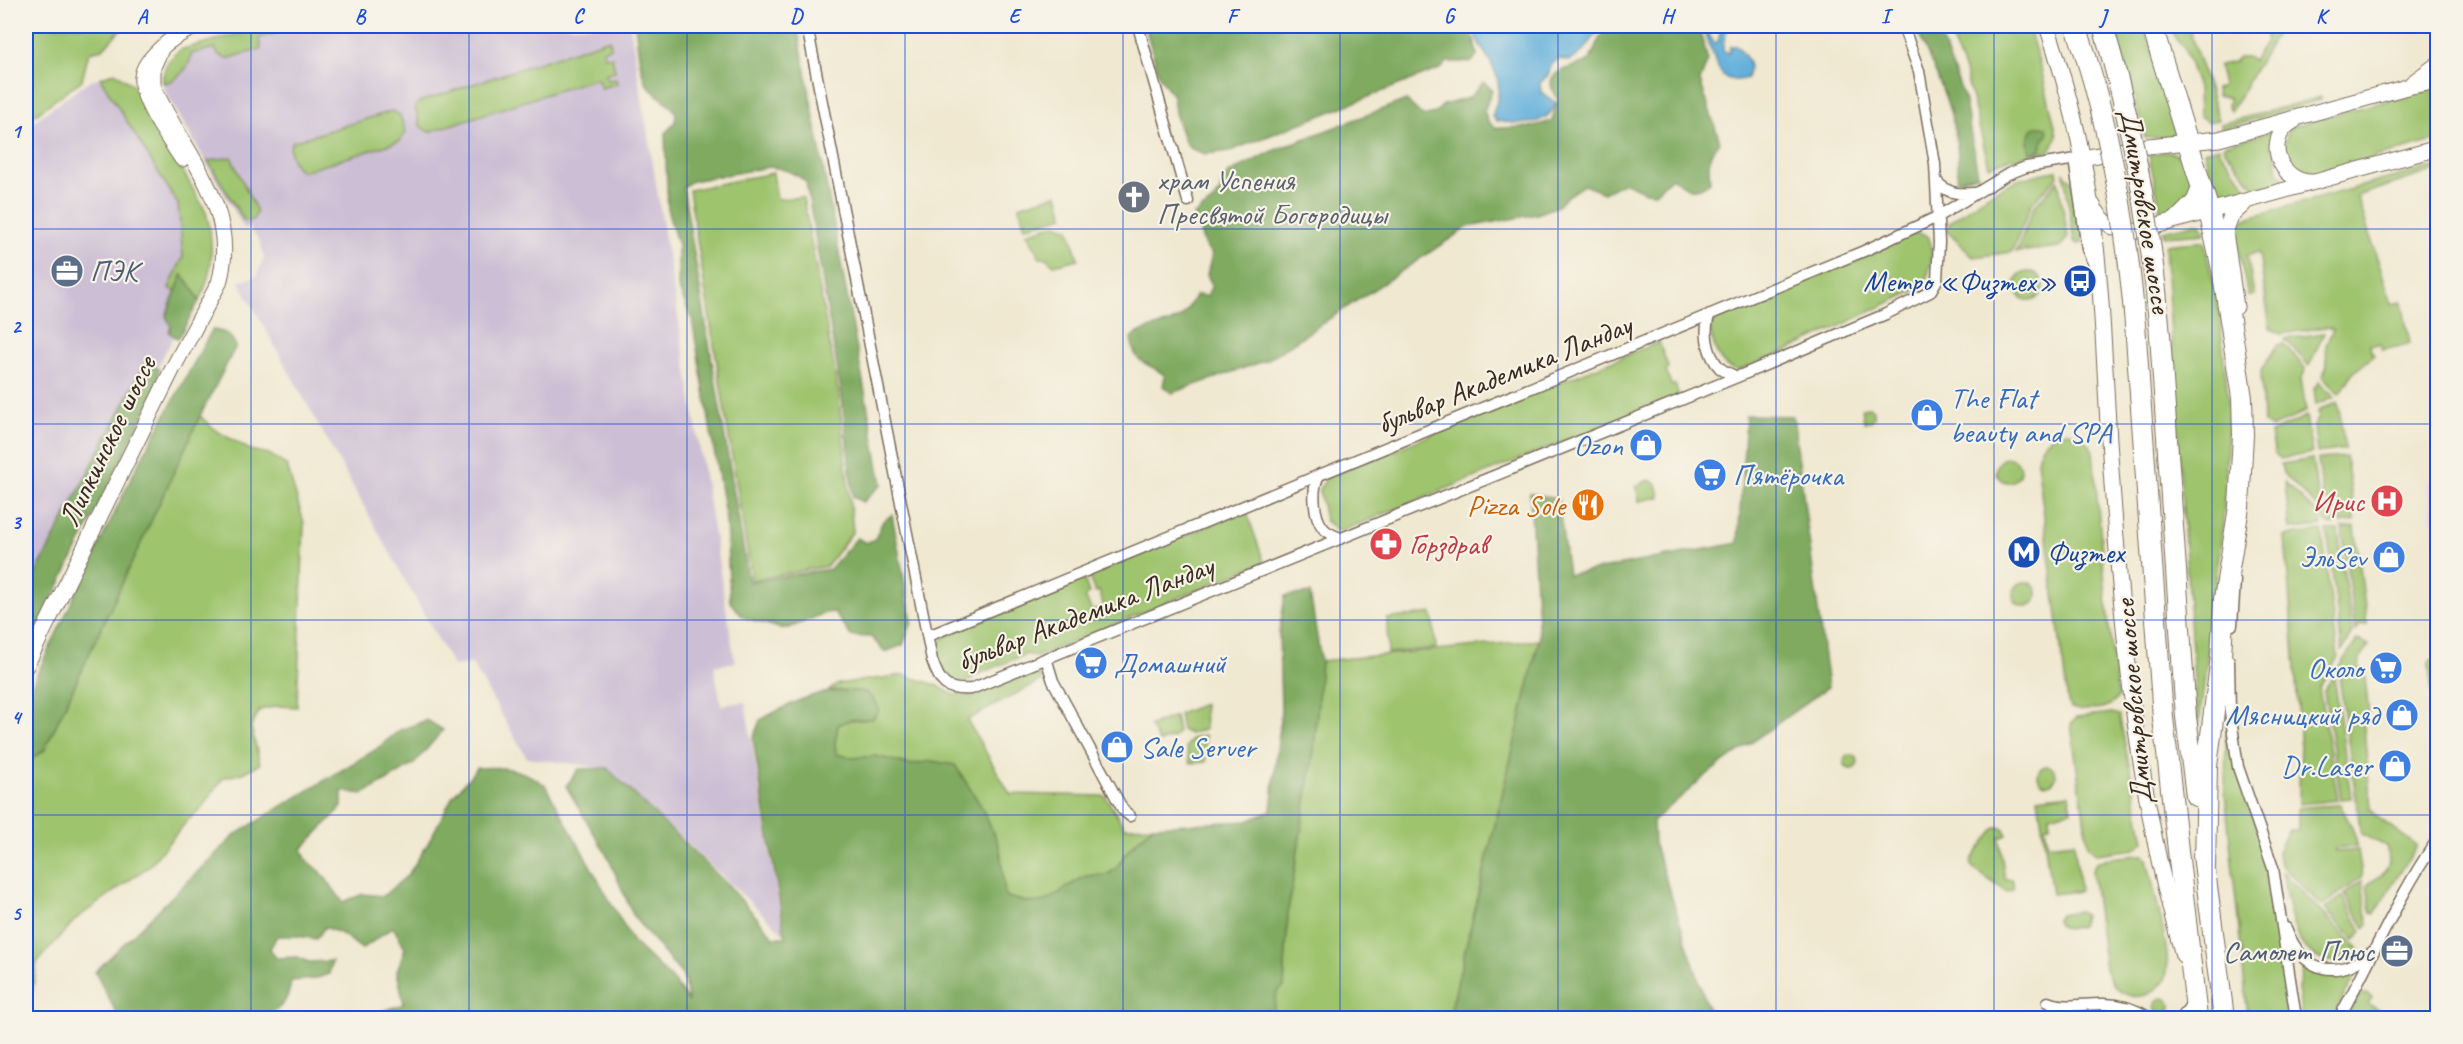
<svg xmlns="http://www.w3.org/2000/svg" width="2463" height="1044" font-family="Caveat,sans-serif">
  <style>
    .built { fill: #edd0e9 }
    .industrial { fill: #ccbed4 }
    .green { fill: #9fc46e; stroke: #6d7746; stroke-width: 1.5 }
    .forest { fill: #7faa61; stroke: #5d6a40; stroke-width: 1.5 }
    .water { fill: #63b0dc; stroke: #4f6d7d; stroke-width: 1.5 }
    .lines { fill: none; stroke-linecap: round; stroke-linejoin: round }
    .street-casing { stroke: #7a6c5c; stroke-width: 13 }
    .secondary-casing { stroke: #7a6c5c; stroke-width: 17 }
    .highway-casing { stroke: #7a6c5c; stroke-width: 22 }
    .street { stroke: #fff; stroke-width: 10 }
    .secondary { stroke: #fff; stroke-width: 15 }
    .highway { stroke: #fff; stroke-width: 20 }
    .highway-bridge-casing { stroke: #7a6c5c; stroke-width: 22; stroke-linecap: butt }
    .highway-bridge { stroke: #fff; stroke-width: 20 }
    .grid { fill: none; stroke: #1d4ed8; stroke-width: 1.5; stroke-opacity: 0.55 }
    .labels { text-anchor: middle; stroke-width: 4.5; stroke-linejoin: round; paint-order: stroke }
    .worship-label { font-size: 30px; fill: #5b616d; stroke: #f7f3e8; text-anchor: start }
    .street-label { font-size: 30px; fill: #3b2a1e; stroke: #f7f3e8 }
    .service-label { font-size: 30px; fill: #4e5e75; stroke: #f7f3e8; text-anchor: start }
    .transit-label { font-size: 30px; fill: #164399; stroke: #f7f3e8; text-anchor: end }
    .shop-label { font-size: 30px; fill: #366cbe; stroke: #f7f3e8; text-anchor: end }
    .health-label { font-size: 30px; fill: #be3a42; stroke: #f7f3e8; text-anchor: end }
    .food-label { font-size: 30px; fill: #c56008; stroke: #f7f3e8; text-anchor: end }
    .neatline { fill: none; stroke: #1d4ed8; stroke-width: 2 }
    .grid-label { font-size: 20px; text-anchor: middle; font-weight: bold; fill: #1d4ed8 }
  </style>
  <rect width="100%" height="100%" fill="#f7f3e8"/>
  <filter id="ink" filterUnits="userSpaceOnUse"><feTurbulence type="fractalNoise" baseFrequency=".0167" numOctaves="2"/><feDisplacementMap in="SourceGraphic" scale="12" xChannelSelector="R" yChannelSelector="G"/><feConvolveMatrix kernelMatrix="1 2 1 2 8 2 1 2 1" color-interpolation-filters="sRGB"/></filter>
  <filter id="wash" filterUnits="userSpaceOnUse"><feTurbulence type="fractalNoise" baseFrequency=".008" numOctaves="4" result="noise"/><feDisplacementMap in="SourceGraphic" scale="24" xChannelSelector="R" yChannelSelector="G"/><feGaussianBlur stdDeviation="1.35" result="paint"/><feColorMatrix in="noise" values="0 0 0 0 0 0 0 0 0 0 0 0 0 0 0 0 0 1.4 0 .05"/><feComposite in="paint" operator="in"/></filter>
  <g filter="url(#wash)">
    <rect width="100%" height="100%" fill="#f0e8d0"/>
    <path class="built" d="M2437,481H2438L2437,554L2428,482Z"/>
    <path class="industrial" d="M280,26H630L735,662L714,666L721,705L745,702L783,933L607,768L527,758L472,664L453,666L239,282L257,276L264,256L259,240L249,227L244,228L165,91L162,75L168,60L180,50L263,27Z
      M115,72L197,202L205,276L26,619V127L88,82Z"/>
    <path class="green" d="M26,26H156L120,30L103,49L89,52L82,80L26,121Z
      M280,26H297L259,38L261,49L226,59L218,54L215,48L191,54C191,67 176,82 163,83C162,69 168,59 180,50L263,27Z
      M1946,26H2028L2041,69L2057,135L2051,150L2005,160L1989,166L1965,71Z
      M2115,26H2139L2148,39L2177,137L2145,138Z
      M2171,26H2188L2219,120L2207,122L2199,115L2198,88L2184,48L2175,38Z
      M2273,26H2281L2231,111L2228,105L2230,98L2217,96L2216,89L2222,86C2223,78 2219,73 2219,65L2234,62L2239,57H2247L2253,61L2266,41V33Z
      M610,39L611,48L603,50L605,57L612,56L615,71L606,74L607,80L616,79L617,84L601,88L597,78L429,132L420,126L415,107L419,102Z
      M115,72L134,86L206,212C214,242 214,273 199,301L192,287L182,276L176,292L169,288L183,257L178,204L100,78Z
      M2437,87V140L2312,175C2295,175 2290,165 2282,152L2289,129L2297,125Z
      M2321,97V100L2222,129L2221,124Z
      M392,111L400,115L406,132L400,141L305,171H301C293,166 287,151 292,142Z
      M2273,131L2278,172L2286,181L2256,189L2225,150L2224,145Z
      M2219,147L2220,151L2249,190L2218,199L2204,151Z
      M2167,151C2183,154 2196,173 2192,189C2190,195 2186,201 2183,207L2161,213L2149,155Z
      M231,157L257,212L253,220L244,221L208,161Z
      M2431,167L2436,170L2357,196L2392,304L2402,302L2410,344L2382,350L2380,344L2370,345L2371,352L2374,355L2353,373L2340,394L2322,376L2327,366L2326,345L2333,329L2326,327L2281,334L2270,328L2259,253L2247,255L2254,295L2248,296L2236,237C2237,224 2242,220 2253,216Z
      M2057,171L2058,176L2032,203L2012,252L1973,257L1949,232H1946L1950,222C1990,193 2006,178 2057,171Z
      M773,173L777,199L803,197L838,390L853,531L827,566L752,580L689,190Z
      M2064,173L2072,181L2083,243L2077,244L2074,241Z
      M2058,180L2068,237L2060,247L2016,252L2034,207Z
      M1058,194L1064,216L1025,227L1019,206Z
      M2197,223L2202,225L2205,233L2164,236L2163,231Z
      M1056,224L1069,229L1078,259L1054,265L1046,258H1040L1027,233Z
      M1915,233L1928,236C1935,250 1931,280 1918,289L1789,350L1740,370C1719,370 1714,347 1710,330L1717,317L1863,257Z
      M2204,241L2219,309L2229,409L2223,523L2199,725L2197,724C2185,564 2177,404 2165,245Z
      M2015 286a14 14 0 1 1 28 0a14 14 0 1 1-28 0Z
      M2324,333L2309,366L2285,339Z
      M1659,342L1668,367L1666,370L1671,385H1675L1679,395L1344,530L1337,531L1325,520L1319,489L1328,477Z
      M2284,344L2306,369L2301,379L2306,411L2271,428L2263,422L2261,371L2277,345Z
      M2319,382L2335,397L2316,405L2314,389Z
      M2338,402L2345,449L2317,453L2314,426L2319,417L2318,411Z
      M1869,407L1873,410L1874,417L1871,421L1864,422L1862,408Z
      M200,416L215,430L250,450L269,454L287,466L304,523L297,707L278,706L260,710L251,727L260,764L242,773L223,778L201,809L187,821L149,866L76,919L37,962L32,993L26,996V767L35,756L44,751Z
      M2306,416L2312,453L2280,459L2275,455L2271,433Z
      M2068,432C2080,435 2089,440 2093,452L2109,628L2118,697C2112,710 2084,712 2071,708L2068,702L2037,461C2039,444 2051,434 2068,432Z
      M2346,457L2355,521L2341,523L2340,515L2323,497L2318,459Z
      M1996 470a12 12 0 1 1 24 0a12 12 0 1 1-24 0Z
      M2312,459L2321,511L2283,473L2281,464Z
      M1649,480L1657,484L1660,497L1639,501L1636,486Z
      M2285,482L2320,517L2322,526L2290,529Z
      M2322,505L2335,517L2336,524L2330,525L2324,520Z
      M1246,510L1264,562L1036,657L1027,654L973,676L972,680L957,685C941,678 936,665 936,648L946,635L1079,580L1085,581L1089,593L1085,597L1092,611L1104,607L1099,591L1095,592L1090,580L1091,575Z
      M2355,527L2367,624L2360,625L2355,631L2342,528Z
      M2338,530L2352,633L2342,650L2327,531Z
      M2322,531L2338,657L2319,688L2338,800L2299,804L2300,735L2285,536Z
      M2013 594a12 12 0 1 1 24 0a12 12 0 1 1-24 0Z
      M1432,613L1436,648L1388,653L1387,619Z
      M1539,640L1449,1018H972L1284,987L1288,911L1314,751L1321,661Z
      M2357,640L2369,645L2360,658L2359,669L2364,670L2369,714L2363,716L2371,809L2376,816L2417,846L2374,914L2371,912L2367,885C2385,872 2394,870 2386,846L2361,834L2338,668Z
      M2437,660H2438L2437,703L2433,700L2429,665L2430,661Z
      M1033,672L1039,674L1042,680L967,720L1010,794L1105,796L1124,827L1153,826C1145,834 1134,842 1127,852C1121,859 1119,868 1110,873C1101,878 1092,873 1084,877C1046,897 1052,912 1005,896L1000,848L981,806L955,766L931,761L910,765L876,756L852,758L836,754L835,742L838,725L850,720H865L877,704L866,692L829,690L838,684L904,675L936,685L954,695L964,693L973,697Z
      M2334,675L2351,798L2341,799L2324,691Z
      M1204,704L1205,729L1190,734L1182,730L1179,714Z
      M2112,713L2119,715L2120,719L2144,841L2135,849L2097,854L2088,846L2071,725L2077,717Z
      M1175,716L1178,731L1174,737L1159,742L1150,726Z
      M2226,734H2229L2266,856L2272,883L2290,1018H2248L2225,793Z
      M1205,735L1206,762L1190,763L1186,747L1192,739Z
      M1844 762a7 7 0 1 1 14 0a7 7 0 1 1-14 0Z
      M2038 775a9 9 0 1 1 18 0a9 9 0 1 1-18 0Z
      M2069,794L2072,811L2049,815L2050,825L2045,826L2048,845L2074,842L2080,891L2052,894L2038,798Z
      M2340,804C2346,818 2356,831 2357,846L2335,849V852L2358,850L2362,877L2322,906L2280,864L2278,852L2288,830H2298V808Z
      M1999,827L2004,829L2007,835L1999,838L2005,879H2011L2014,886L2012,890L2007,892L1975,870L1971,865L1972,859L1994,829Z
      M2138,855H2144L2147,859C2152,885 2171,950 2167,972C2164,987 2147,999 2132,996C2116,993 2111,983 2105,969L2092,872C2093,855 2125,857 2138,855Z
      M2282,872L2359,949C2351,957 2341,962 2329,961C2290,956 2289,902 2282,872Z
      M2362,881L2368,924L2365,928L2345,894Z
      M2343,896L2362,931L2355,940L2325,909Z
      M2079,911L2084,916L2081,926L2066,929L2058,925L2057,919L2060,914Z
      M2304,962C2321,973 2339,980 2359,969L2332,1018H2302L2298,989Z
      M2366,994L2372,997L2368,1004L2393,1018L2377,1014L2365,1018H2346L2358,997Z
      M2155 1006a8 8 0 1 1 16 0a8 8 0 1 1-16 0Z"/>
    <path class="forest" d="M635,26H797L882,484L863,502L853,497L842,396L806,182C796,173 782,168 769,167L692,181L683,187L749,582L830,569L857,538L866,543L875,539L883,521L892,515L912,622L903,645L885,652L871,637L851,636L834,612L825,613L789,628H779L743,617L730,602L726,521L692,319L678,287V245L668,213L665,133C696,107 653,101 645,81C638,64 638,43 635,26Z
      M1145,26H1463L1474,39L1477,55L1472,62H1447L1442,68L1230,151L1205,154L1190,148L1185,142L1175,113L1173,96L1159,76Z
      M1608,26H1698L1708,60L1700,81L1720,142C1706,154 1709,165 1710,182C1694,195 1687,189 1672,177L1655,193L1645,192L1625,182L1604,193L1584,185L1566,197L1558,206L1537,214L1468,227L1267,360L1172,393L1163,386L1165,376C1147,360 1135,368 1131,338C1146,325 1169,328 1183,315C1188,310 1191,301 1196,295L1207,296L1212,285L1207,275L1212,254L1205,246L1194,215L1213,201L1220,192L1222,181L1229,173L1275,150L1406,100L1423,116L1435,113L1443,105L1469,98L1484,82L1492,90L1484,111L1488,121L1496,128L1530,127L1552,121L1558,99C1536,69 1571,70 1590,60L1599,39Z
      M1915,26H1936L1964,97L1978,175L1957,180C1964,124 1936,75 1915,26Z
      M2040,126L2047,127L2048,135L2043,140L2041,149L2033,153L2029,151L2028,141L2033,128Z
      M182,275L192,287L199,301L178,339L169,332L171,326L166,316Z
      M212,330C225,331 230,334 236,346L200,416L44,751L35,756L26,767V697L134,472Z
      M145,363L159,369L156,389L26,653V592Z
      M1746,415L1793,416L1828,687L1709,773L1653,821L1654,843L1711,1018H1449L1539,640L1530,493L1558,499L1568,575L1738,543Z
      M1310,593L1321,661L1314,751L1288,911L1284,987L1277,992L1272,1018H368V1016L404,1004L397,971L405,948L393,927L362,949L342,934L325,927L316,939L297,936H277L270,949L276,958L298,957L308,962L332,961L329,974L314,979L291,981C288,1004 281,1008 262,1018H119L95,972L236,834L375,750L400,730L427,720L443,730L414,764L388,780L363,794L342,791V807L302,849L306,859L321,872L343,902L363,894L383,896L408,875L427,845L453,796L477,768C504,766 523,769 545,785L633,942L672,979L689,1002L683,976L634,917L608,857L566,786L579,769L607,768L728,885L774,937H785L753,739L760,720C797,700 822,686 866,692L877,704L879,710L873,719L850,720L838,725L835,742L836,754L852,758L876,756L910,765L931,761L955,765L981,806L1000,848L1005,896C1049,912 1048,896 1084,877C1092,873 1101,878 1110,873C1119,868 1121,859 1127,852C1134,842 1145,834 1153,826L1247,821L1271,811L1281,710L1279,633L1285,596Z"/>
    <path class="water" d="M1472,26H1604C1588,40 1589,52 1568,61L1559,59L1552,63L1548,75L1540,83L1541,92L1556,103C1547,128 1518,124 1497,121L1492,116C1504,87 1499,73 1482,48C1477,42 1475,33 1472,26Z
      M1706,26H1712L1709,35L1714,43L1718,42L1722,26H1728L1723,44V51L1729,53L1730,46H1737L1748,60L1750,67L1747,78C1724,85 1719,73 1713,54C1709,44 1703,37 1706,26Z"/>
  </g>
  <g filter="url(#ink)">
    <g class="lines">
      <defs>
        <path id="street" d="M807,26L932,660C940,684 946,691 971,689L1737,377L1886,314L1930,292L1937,280L1939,242L1935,164L1919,71L1903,26
          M1138,26L1188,201
          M2074,159L2087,249L2095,267
          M1936,181C1948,194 1957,194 1974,193
          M1710,314C1703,330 1707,355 1720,368C1725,372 1731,374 1737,377
          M1320,474C1311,487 1313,517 1324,529C1329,534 1335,536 1341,538
          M2232,625L2235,580
          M928,636L1864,251L1937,217L2008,174L2026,167L2083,158
          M1046,658L1053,681L1123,810L1130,816
          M2229,661L2230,712L2238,767L2273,868L2296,1018
          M2286,928C2303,973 2336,981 2372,952
          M2048,1002C2065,1009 2086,1003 2105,1004C2120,1004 2137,1010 2150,1018
          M2056,1005V1018
          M2182,1018L2192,1003
          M2339,1018C2372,959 2398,895 2438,839"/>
        <path id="secondary" d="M2047,26C2066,83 2081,140 2090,200C2103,284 2104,370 2110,455C2121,620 2136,795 2183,955
          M2412,83L2438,64
          M2294,121C2262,138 2279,183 2313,182
          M2083,158L2138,147L2219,139L2407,87L2438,81
          M182,159C170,140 139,99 142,77C143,66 151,58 159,50C170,39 182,32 197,26
          M2092,204C2102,222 2112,230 2133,232L2438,148
          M2176,219L2194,201L2201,184
          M2236,307L2225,232L2231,216L2244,204
          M26,666L173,368L219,283C241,206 181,151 153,86V67L162,47"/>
        <path id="highway" d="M2152,26L2209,211L2223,274L2242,398L2243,435L2239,507L2224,599L2221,657L2207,766L2205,868
          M2160,335L2186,717L2196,796
          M2136,337L2163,718L2197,1018
          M2203,855L2224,1018"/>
      </defs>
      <use href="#street" class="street-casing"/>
      <use href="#secondary" class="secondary-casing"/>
      <use href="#highway" class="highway-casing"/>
      <use href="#street" class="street"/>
      <use href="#secondary" class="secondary"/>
      <use href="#highway" class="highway"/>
      <defs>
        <path id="highway-bridge" d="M2076,26C2111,127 2128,231 2136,337
          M2103,26C2133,127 2152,228 2160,335"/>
      </defs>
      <use href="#highway-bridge" class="highway-bridge-casing"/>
      <use href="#highway-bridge" class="highway-bridge"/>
    </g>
  </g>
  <path class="grid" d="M251,26V1018M469,26V1018M687,26V1018M905,26V1018M1123,26V1018M1340,26V1018M1558,26V1018M1776,26V1018M1994,26V1018M2212,26V1018M26,229H2438M26,424H2438M26,620H2438M26,815H2438"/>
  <defs>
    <symbol id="church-disc" viewBox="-11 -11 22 22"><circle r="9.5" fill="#6b7280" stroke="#f7f3e8"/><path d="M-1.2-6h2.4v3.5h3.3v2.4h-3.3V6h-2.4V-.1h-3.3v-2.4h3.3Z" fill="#fff"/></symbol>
    <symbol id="office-disc" viewBox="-11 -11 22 22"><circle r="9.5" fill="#5c6f8a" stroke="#f7f3e8"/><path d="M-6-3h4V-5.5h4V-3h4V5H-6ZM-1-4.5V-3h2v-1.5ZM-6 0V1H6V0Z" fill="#fff"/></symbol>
    <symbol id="bus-disc" viewBox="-11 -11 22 22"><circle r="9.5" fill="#1a4fb4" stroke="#f7f3e8"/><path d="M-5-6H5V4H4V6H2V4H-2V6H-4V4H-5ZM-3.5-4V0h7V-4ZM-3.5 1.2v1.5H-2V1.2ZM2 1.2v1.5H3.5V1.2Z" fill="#fff"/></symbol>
    <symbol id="shop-disc" viewBox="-11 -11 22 22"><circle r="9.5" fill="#3f7fe0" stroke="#f7f3e8"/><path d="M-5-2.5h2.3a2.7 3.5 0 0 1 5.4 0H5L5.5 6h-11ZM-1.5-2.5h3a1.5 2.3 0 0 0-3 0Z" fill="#fff"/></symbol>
    <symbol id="supermarket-disc" viewBox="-11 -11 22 22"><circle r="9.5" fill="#3f7fe0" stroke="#f7f3e8"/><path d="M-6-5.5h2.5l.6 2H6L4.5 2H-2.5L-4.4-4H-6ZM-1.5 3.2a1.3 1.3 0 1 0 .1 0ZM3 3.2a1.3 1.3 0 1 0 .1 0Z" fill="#fff"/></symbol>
    <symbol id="hospital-disc" viewBox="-11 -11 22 22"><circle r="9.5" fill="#e0444e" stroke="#f7f3e8"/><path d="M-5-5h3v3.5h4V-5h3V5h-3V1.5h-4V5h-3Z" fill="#fff"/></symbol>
    <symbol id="restaurant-disc" viewBox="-11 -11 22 22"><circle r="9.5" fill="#e8710a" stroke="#f7f3e8"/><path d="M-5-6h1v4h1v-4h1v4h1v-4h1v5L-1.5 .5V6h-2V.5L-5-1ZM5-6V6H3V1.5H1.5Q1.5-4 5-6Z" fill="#fff"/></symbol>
    <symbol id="pharmacy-disc" viewBox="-11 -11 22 22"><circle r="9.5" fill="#e0444e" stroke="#f7f3e8"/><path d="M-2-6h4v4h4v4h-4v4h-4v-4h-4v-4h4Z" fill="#fff"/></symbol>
    <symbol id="metro-disc" viewBox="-11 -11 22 22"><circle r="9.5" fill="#1a4fb4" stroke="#f7f3e8"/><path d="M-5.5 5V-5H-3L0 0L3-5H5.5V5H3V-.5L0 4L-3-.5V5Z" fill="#fff"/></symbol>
  </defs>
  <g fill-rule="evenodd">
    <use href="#church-disc" x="1115" y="178" width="38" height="38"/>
    <use href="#office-disc" x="48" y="252" width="38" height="38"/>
    <use href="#bus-disc" x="2061" y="262" width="38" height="38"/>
    <use href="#shop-disc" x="1908" y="396" width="38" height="38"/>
    <use href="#shop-disc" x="1627" y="426" width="38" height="38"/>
    <use href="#supermarket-disc" x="1691" y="456" width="38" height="38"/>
    <use href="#hospital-disc" x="2368" y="482" width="38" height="38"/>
    <use href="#restaurant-disc" x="1569" y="486" width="38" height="38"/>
    <use href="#pharmacy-disc" x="1367" y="525" width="38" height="38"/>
    <use href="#metro-disc" x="2005" y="533" width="38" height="38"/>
    <use href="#shop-disc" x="2370" y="538" width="38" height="38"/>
    <use href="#supermarket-disc" x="1072" y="644" width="38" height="38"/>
    <use href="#supermarket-disc" x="2367" y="649" width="38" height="38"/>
    <use href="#shop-disc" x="2383" y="696" width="38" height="38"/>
    <use href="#shop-disc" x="1098" y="728" width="38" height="38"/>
    <use href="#shop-disc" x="2376" y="747" width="38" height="38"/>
    <use href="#office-disc" x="2378" y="932" width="38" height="38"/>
  </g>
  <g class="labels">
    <g class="worship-label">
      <text x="1157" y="190">храм Успения<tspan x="1157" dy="34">Пресвятой Богородицы</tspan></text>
    </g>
    <g class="street-label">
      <text transform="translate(2146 211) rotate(81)" y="10">Дмитровское шоссе</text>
      <text transform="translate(1504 374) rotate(-22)" y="10">бульвар Академика Ландау</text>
      <text transform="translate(107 441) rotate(-64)" y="10">Липкинское шоссе</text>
      <text transform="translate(1085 613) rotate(-21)" y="10">бульвар Академика Ландау</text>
      <text transform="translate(2133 702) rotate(-95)" y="10">Дмитровское шоссе</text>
    </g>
    <g class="service-label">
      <text x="90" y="281">ПЭК</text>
      <text x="2374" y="961" text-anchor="end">Самолет Плюс</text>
    </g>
    <g class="transit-label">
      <text x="2057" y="291">Метро «Физтех»</text>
      <text x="2047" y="562" text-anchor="start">Физтех</text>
    </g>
    <g class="shop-label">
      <text x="1950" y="408" text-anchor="start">The Flat<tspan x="1950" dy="34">beauty and SPA</tspan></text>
      <text x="1623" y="455">Ozon</text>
      <text x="1733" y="485" text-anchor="start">Пятёрочка</text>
      <text x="2366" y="567">ЭльSev</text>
      <text x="1114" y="673" text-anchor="start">Домашний</text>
      <text x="2363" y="678">Около</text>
      <text x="2379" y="725">Мясницкий ряд</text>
      <text x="1140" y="757" text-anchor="start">Sale Server</text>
      <text x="2372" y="776">Dr.Laser</text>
    </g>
    <g class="health-label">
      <text x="2364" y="511">Ирис</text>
      <text x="1409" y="554" text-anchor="start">Горздрав</text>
    </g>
    <g class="food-label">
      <text x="1565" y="515">Pizza Sole</text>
    </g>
  </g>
  <rect width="2463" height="1044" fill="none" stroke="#f7f3e8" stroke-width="66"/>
  <rect x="33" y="33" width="2397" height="978" class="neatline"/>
  <g class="grid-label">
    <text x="142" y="23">A</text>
    <text x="360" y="23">B</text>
    <text x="578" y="23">C</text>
    <text x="796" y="23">D</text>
    <text x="1014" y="23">E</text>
    <text x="1232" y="23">F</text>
    <text x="1449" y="23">G</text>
    <text x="1667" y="23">H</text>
    <text x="1885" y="23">I</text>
    <text x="2103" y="23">J</text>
    <text x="2321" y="23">K</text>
    <text x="16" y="138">1</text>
    <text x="16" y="333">2</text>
    <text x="16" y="529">3</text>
    <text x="16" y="724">4</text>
    <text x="16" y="920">5</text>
  </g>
</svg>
